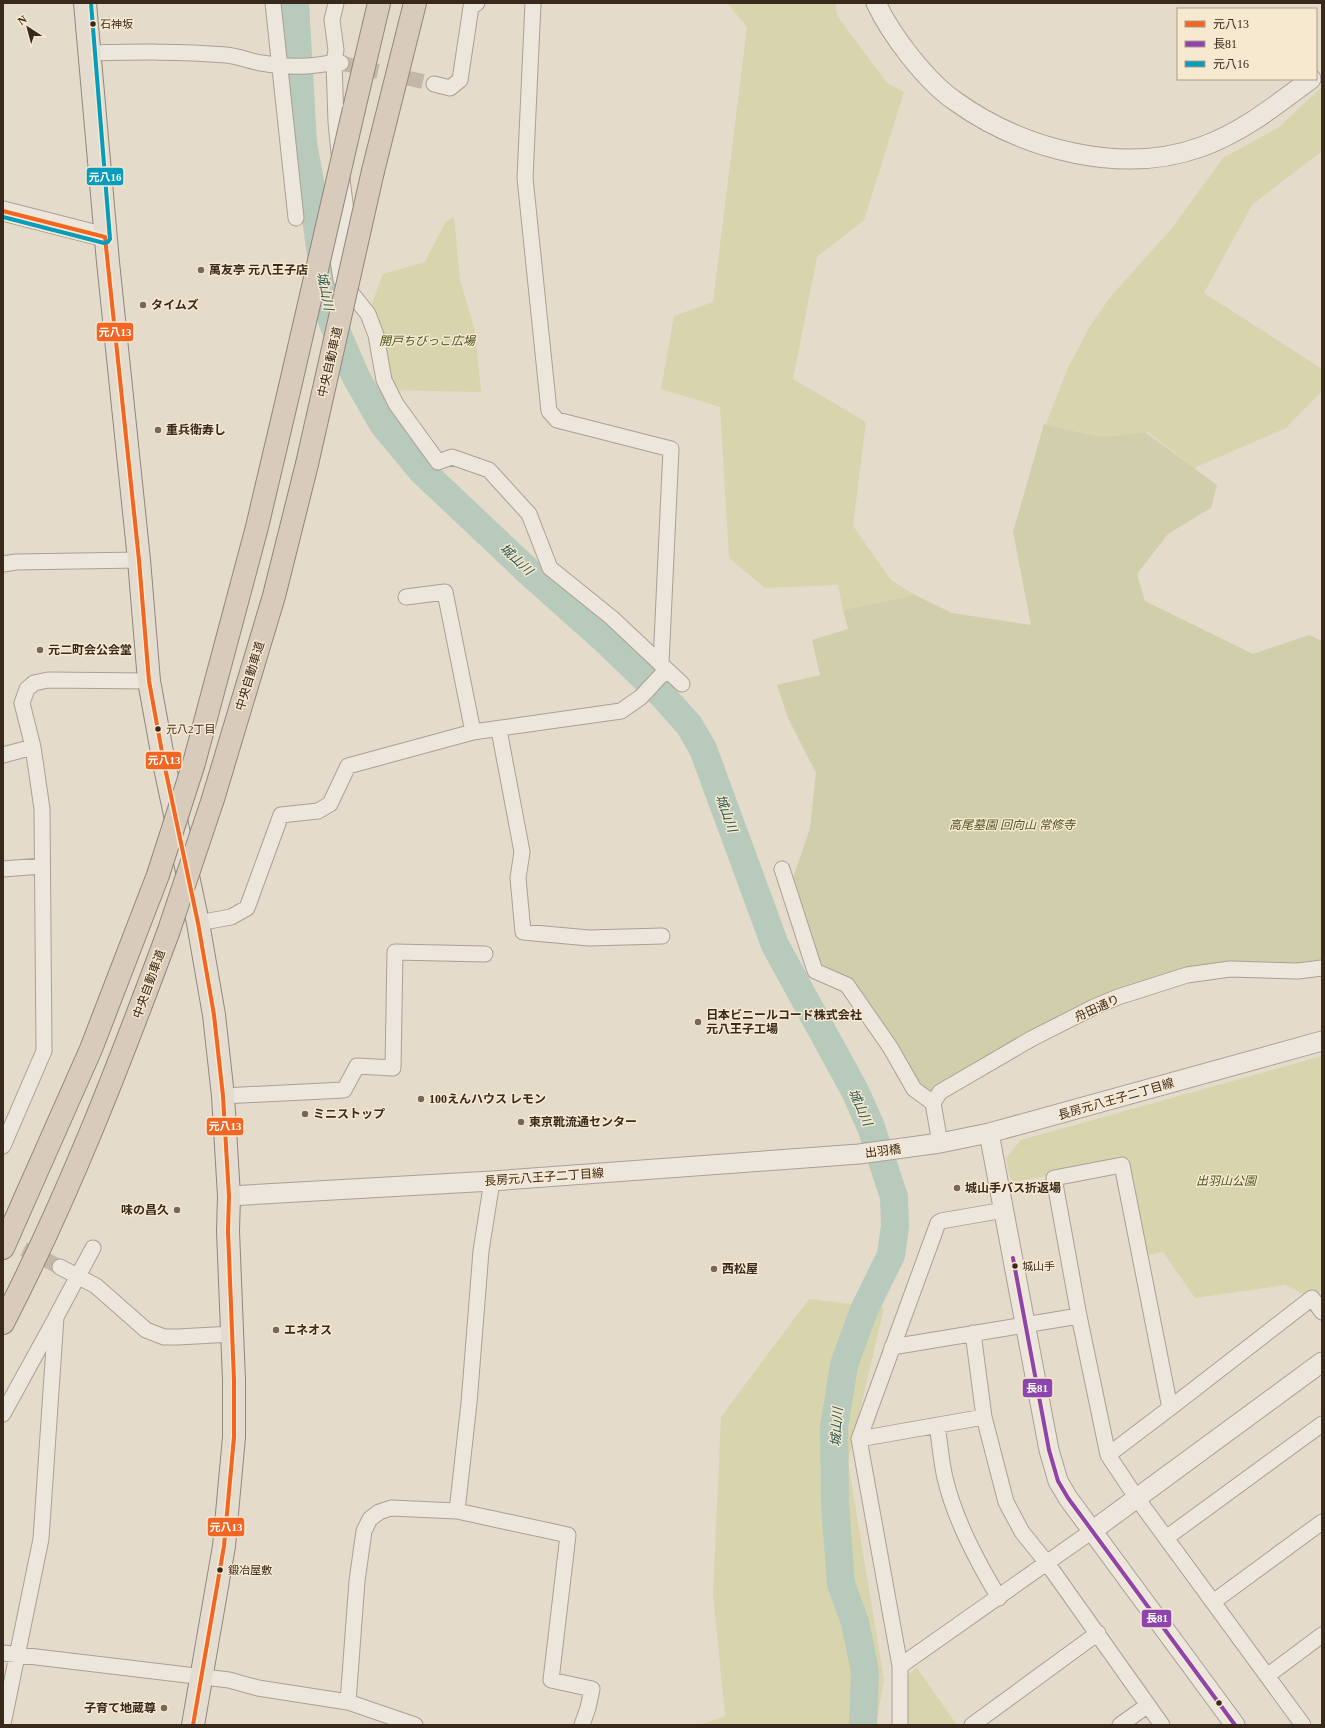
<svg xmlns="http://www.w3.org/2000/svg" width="1325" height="1728" font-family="'Times New Roman','Noto Sans JP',serif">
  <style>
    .green { fill: #d8d4ad }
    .cemetery { fill: #d1ceac }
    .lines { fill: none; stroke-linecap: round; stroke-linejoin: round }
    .river { stroke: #b7cabc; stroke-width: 28 }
    .minor-tunnel { stroke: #c3b7a8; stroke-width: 15; stroke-dasharray: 15 8; stroke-linecap: butt }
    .minor-casing { stroke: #aaa095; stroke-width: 17 }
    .tertiary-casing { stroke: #aaa095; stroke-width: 21 }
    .primary-casing { stroke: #90867b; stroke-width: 24 }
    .motorway-casing { stroke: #90867b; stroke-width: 24 }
    .minor { stroke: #ede6dd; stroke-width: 15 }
    .tertiary { stroke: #ede6dd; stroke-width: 19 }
    .primary { stroke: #e4dcce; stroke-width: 22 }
    .motorway { stroke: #d9cbbc; stroke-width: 22 }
    .motorway-bridge-casing { stroke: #90867b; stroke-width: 24; stroke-linecap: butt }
    .motorway-bridge { stroke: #d9cbbc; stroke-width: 22 }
    .bus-1-casing { stroke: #f7e8d0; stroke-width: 7 }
    .bus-2-casing { stroke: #f7e8d0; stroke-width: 7 }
    .bus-3-casing { stroke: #f7e8d0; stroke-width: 7 }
    .bus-1 { stroke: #f26522; stroke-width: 4 }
    .bus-2 { stroke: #8e44ad; stroke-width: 4 }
    .bus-3 { stroke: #069cbc; stroke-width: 4 }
    .bus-dot { fill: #39281c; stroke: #f7e8d0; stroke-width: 1.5 }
    .poi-dot { fill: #756759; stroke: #f7e8d0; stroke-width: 1.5 }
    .labels { text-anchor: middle; stroke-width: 3; stroke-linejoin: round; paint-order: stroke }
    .bus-label { font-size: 11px; fill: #39281c; stroke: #f7e8d0; text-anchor: start }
    .poi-label { font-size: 12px; font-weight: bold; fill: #39281c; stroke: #f7e8d0; text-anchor: start }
    .park-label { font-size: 12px; font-style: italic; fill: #4e5722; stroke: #f7e8d0 }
    .street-label { font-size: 12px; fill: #39281c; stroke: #f7e8d0 }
    .water-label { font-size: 13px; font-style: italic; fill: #2b5a52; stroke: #f7e8d0 }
    .line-badge { stroke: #f7e8d0; stroke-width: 1.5 }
    .badge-label { font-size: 11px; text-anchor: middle; font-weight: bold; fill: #fff }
  </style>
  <rect width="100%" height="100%" fill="#e5dbcb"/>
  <path class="green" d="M727,3H835L838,17L887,83L904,92L864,220L817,257L793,379L866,422L853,526L891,580L915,595L843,610L838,585L765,588L729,558L720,407L661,389L674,316L713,302L747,27Z
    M1322,87V151L1252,205L1204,293L1322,369V391L1286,428L1194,468L1148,432L1102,437L1046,424L1068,368L1090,326L1112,295L1172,228L1223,158L1279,127Z
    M454,217L460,280L475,331L481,392L389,390L368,314L383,274L425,262L446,221Z
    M1322,1056V1290L1312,1298L1285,1285L1195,1298L1163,1252L1140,1257L1122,1166L1054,1178L1047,1176L1011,1182L1006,1158L1021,1140Z
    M809,1299L884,1308L848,1462L884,1680L876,1725H699L725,1716L713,1593L721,1417Z
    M917,1668L957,1725H900V1680Z"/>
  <path class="cemetery" d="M1044,424L1102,437L1145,432L1217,485L1211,508L1168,534L1137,574L1145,601L1253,654L1309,635L1322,641V968L1230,969L1118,997L925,1096L890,1037L817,965L788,893L810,828L816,773L788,718L777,685L820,675L812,640L848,629L843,610L915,595L952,613L1031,625L1013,532Z"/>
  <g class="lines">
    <path class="river" d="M295,3L303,143L315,210L325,286L332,321L356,377L383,424L422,471L529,572L604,639L663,696L689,725L703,749L775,945L855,1091L871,1127L894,1197L895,1226L891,1255L864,1310L844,1365L834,1428L835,1504L841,1584L855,1622L865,1672L863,1725"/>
    <path class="minor-tunnel" d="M341,63L434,84
      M3,1239L60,1267"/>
    <defs>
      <path id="minor" d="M273,3L296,218
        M533,3L525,178L549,411L557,420L671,449L661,663
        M89,53C135,52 180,51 226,55C238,56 249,61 261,63C285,67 310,68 334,62L336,50L332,20L336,3
        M434,84L450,88L460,80L471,7L477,3
        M339,153L336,122L334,62L341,63
        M342,179L346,211L338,260L341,280L368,314L376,335L384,380L396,404L438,462L452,457L489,470L529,514L550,568L612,618L682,684
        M3,564L16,562L139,560
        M406,597L445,592L473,732
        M499,730L522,852L518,878L523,932L589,938L662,936
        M3,755L33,747
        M3,869L42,866
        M782,869L815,971L847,985L890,1047L914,1089L933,1103
        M198,923L231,917L247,908L281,815L318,811L330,804L348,766L473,732L621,711L641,697L666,670
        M223,1096L344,1090L357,1066L393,1068L395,952L485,954
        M940,1143L933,1103L940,1092L1031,1039L1094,1007L1118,997L1187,975L1230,969L1298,971L1322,968
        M3,1146L44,1051L42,809L33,747L22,703L27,689L34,683L48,680L149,681
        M60,1267L96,1286L146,1330L164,1337H178L232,1334
        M973,1333L984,1417L1006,1502L1022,1532L1047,1563L1162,1725
        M892,1347L1079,1316
        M1170,1408L1312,1298L1322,1312
        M3,1414L54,1321
        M937,1426C940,1443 941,1461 945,1478C955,1520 977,1561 999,1598
        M859,1439L984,1417
        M1108,1455L1079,1316L1054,1178L1122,1165L1170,1408L1108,1455L1136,1497L1303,1725
        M457,1511L469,1403L481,1251L492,1181
        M1166,1538L1322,1424
        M1213,1602L1322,1522
        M3,1653L229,1680L258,1688L348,1702L415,1725
        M900,1666L1092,1531
        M1267,1676L1322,1635
        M348,1702L357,1581L364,1531L370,1519L379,1512L391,1508L457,1511L568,1535L551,1680L592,1689L588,1708L582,1725
        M3,1724L41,1539L56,1317L93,1248
        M900,1725V1666L859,1439L938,1223L941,1221L1004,1210
        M972,1725L1098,1633
        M1120,1725L1148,1705"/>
      <path id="tertiary" d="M876,3C891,35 926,81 955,101C1022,149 1121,176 1201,147C1243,132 1276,105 1311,79
        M3,211L105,237
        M989,1133L1049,1450L1058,1481L1068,1498L1235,1725
        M229,1196L492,1181L859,1154L940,1143L989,1133L1322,1041
        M1092,1531L1322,1362"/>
      <path id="primary" d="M85,3L108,262L139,560L149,681L164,763L198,923L214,1015L223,1096L229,1196L228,1231L234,1380V1437L224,1546L193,1725"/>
      <path id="motorway" d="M354,109L379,3
        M373,171L415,3
        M194,763L257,527L289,391
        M213,799L274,596L307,464
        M3,1248L91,1049L158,875
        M3,1323C68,1197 119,1065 168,933"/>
    </defs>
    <use href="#minor" class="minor-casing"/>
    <use href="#tertiary" class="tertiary-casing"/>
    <use href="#primary" class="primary-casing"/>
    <use href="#motorway" class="motorway-casing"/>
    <use href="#minor" class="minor"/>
    <use href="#tertiary" class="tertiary"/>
    <use href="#primary" class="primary"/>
    <use href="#motorway" class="motorway"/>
    <defs>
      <path id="motorway-bridge" d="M289,391L354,109
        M307,464L373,171
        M158,875L194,763
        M168,933L213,799"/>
    </defs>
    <use href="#motorway-bridge" class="motorway-bridge-casing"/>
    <use href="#motorway-bridge" class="motorway-bridge"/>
    <defs>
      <path id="bus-1" d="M3,211L105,237L139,560L149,681L164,763L198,923L214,1015L223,1096L229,1196L228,1231L234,1380V1437L224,1546L193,1725"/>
      <path id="bus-2" d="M1013,1258L1049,1450L1058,1481L1068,1498L1235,1725"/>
      <path id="bus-3" d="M3,217L104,243L108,242L110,239L91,3"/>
    </defs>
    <use href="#bus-1" class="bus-1-casing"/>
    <use href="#bus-2" class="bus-2-casing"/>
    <use href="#bus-3" class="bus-3-casing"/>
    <use href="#bus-1" class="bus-1"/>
    <use href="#bus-2" class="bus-2"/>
    <use href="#bus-3" class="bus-3"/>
  </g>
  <g class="bus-dot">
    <circle cx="93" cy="24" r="3.5"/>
    <circle cx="158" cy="729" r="3.5"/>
    <circle cx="1015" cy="1266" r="3.5"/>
    <circle cx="220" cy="1570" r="3.5"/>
    <circle cx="1219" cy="1703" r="3.5"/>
  </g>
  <g class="poi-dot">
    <circle cx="201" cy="270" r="4"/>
    <circle cx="143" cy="305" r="4"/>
    <circle cx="158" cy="430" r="4"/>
    <circle cx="40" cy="650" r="4"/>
    <circle cx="698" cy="1022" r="4"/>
    <circle cx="421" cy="1099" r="4"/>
    <circle cx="305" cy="1114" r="4"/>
    <circle cx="521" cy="1122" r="4"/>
    <circle cx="957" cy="1188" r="4"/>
    <circle cx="177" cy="1210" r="4"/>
    <circle cx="714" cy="1269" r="4"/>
    <circle cx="276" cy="1330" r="4"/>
    <circle cx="164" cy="1708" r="4"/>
  </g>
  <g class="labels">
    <g class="bus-label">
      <text x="100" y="28">石神坂</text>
      <text x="166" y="733">元八2丁目</text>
      <text x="1022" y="1270">城山手</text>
      <text x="228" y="1574">鍛冶屋敷</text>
    </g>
    <g class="poi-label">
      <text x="209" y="274">萬友亭 元八王子店</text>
      <text x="151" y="309">タイムズ</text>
      <text x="166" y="434">重兵衛寿し</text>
      <text x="48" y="654">元二町会公会堂</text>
      <text x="706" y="1019">日本ビニールコード株式会社<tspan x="706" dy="14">元八王子工場</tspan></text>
      <text x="429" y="1103">100えんハウス レモン</text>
      <text x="313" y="1118">ミニストップ</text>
      <text x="529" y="1126">東京靴流通センター</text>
      <text x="965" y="1192">城山手バス折返場</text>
      <text x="169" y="1214" text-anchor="end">味の昌久</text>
      <text x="722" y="1273">西松屋</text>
      <text x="284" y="1334">エネオス</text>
      <text x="156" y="1712" text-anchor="end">子育て地蔵尊</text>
    </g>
    <g class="park-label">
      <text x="427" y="345">開戸ちびっこ広場</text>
      <text x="1012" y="829">高尾墓園 回向山 常修寺</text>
      <text x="1226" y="1185">出羽山公園</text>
    </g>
    <g class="street-label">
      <text transform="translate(330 362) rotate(-77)" y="4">中央自動車道</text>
      <text transform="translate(250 676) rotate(-73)" y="4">中央自動車道</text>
      <text transform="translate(149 984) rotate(-70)" y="4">中央自動車道</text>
      <text transform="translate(1097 1008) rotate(-24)" y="4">舟田通り</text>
      <text transform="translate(1116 1099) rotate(-16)" y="4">長房元八王子二丁目線</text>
      <text transform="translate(883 1151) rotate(-7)" y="4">出羽橋</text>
      <text transform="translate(544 1177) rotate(-4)" y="4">長房元八王子二丁目線</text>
    </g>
    <g class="water-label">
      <text transform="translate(326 291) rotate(79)" y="5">城山川</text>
      <text transform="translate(517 559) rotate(43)" y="5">城山川</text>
      <text transform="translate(727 813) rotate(70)" y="5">城山川</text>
      <text transform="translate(861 1107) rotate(66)" y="5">城山川</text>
      <text transform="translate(836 1427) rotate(-86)" y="5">城山川</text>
    </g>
  </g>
  <g class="line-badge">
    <rect x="86" y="167" width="38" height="19" rx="4" fill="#069cbc"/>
    <rect x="96" y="322" width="38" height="20" rx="4" fill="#f26522"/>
    <rect x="145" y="751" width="37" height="19" rx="4" fill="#f26522"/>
    <rect x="206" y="1117" width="38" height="19" rx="4" fill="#f26522"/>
    <rect x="1022" y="1378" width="31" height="20" rx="4" fill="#8e44ad"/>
    <rect x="207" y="1517" width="38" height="20" rx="4" fill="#f26522"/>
    <rect x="1141" y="1609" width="31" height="19" rx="4" fill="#8e44ad"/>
  </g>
  <g class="badge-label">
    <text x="105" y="181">元八16</text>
    <text x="115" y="336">元八13</text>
    <text x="164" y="764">元八13</text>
    <text x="225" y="1130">元八13</text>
    <text x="1037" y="1392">長81</text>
    <text x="226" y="1531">元八13</text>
    <text x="1157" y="1622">長81</text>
  </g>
  <rect width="1325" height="1728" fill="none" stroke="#39281c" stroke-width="8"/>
  <rect x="1177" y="8" width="140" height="72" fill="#f7e8d0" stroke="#ab9b88"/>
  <rect x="1185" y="21" width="20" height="6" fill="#f26522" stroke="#ab9b88"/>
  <text x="1213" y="28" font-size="12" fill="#39281c">元八13</text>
  <rect x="1185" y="41" width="20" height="6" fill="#8e44ad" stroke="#ab9b88"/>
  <text x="1213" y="48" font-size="12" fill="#39281c">長81</text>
  <rect x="1185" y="61" width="20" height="6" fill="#069cbc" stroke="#ab9b88"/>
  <text x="1213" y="68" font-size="12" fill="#39281c">元八16</text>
  <g transform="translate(28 28) rotate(324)" stroke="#f7e8d0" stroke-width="3" paint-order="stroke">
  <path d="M0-3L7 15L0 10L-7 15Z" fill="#39281c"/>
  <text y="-6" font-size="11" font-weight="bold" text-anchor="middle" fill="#39281c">N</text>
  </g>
</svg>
